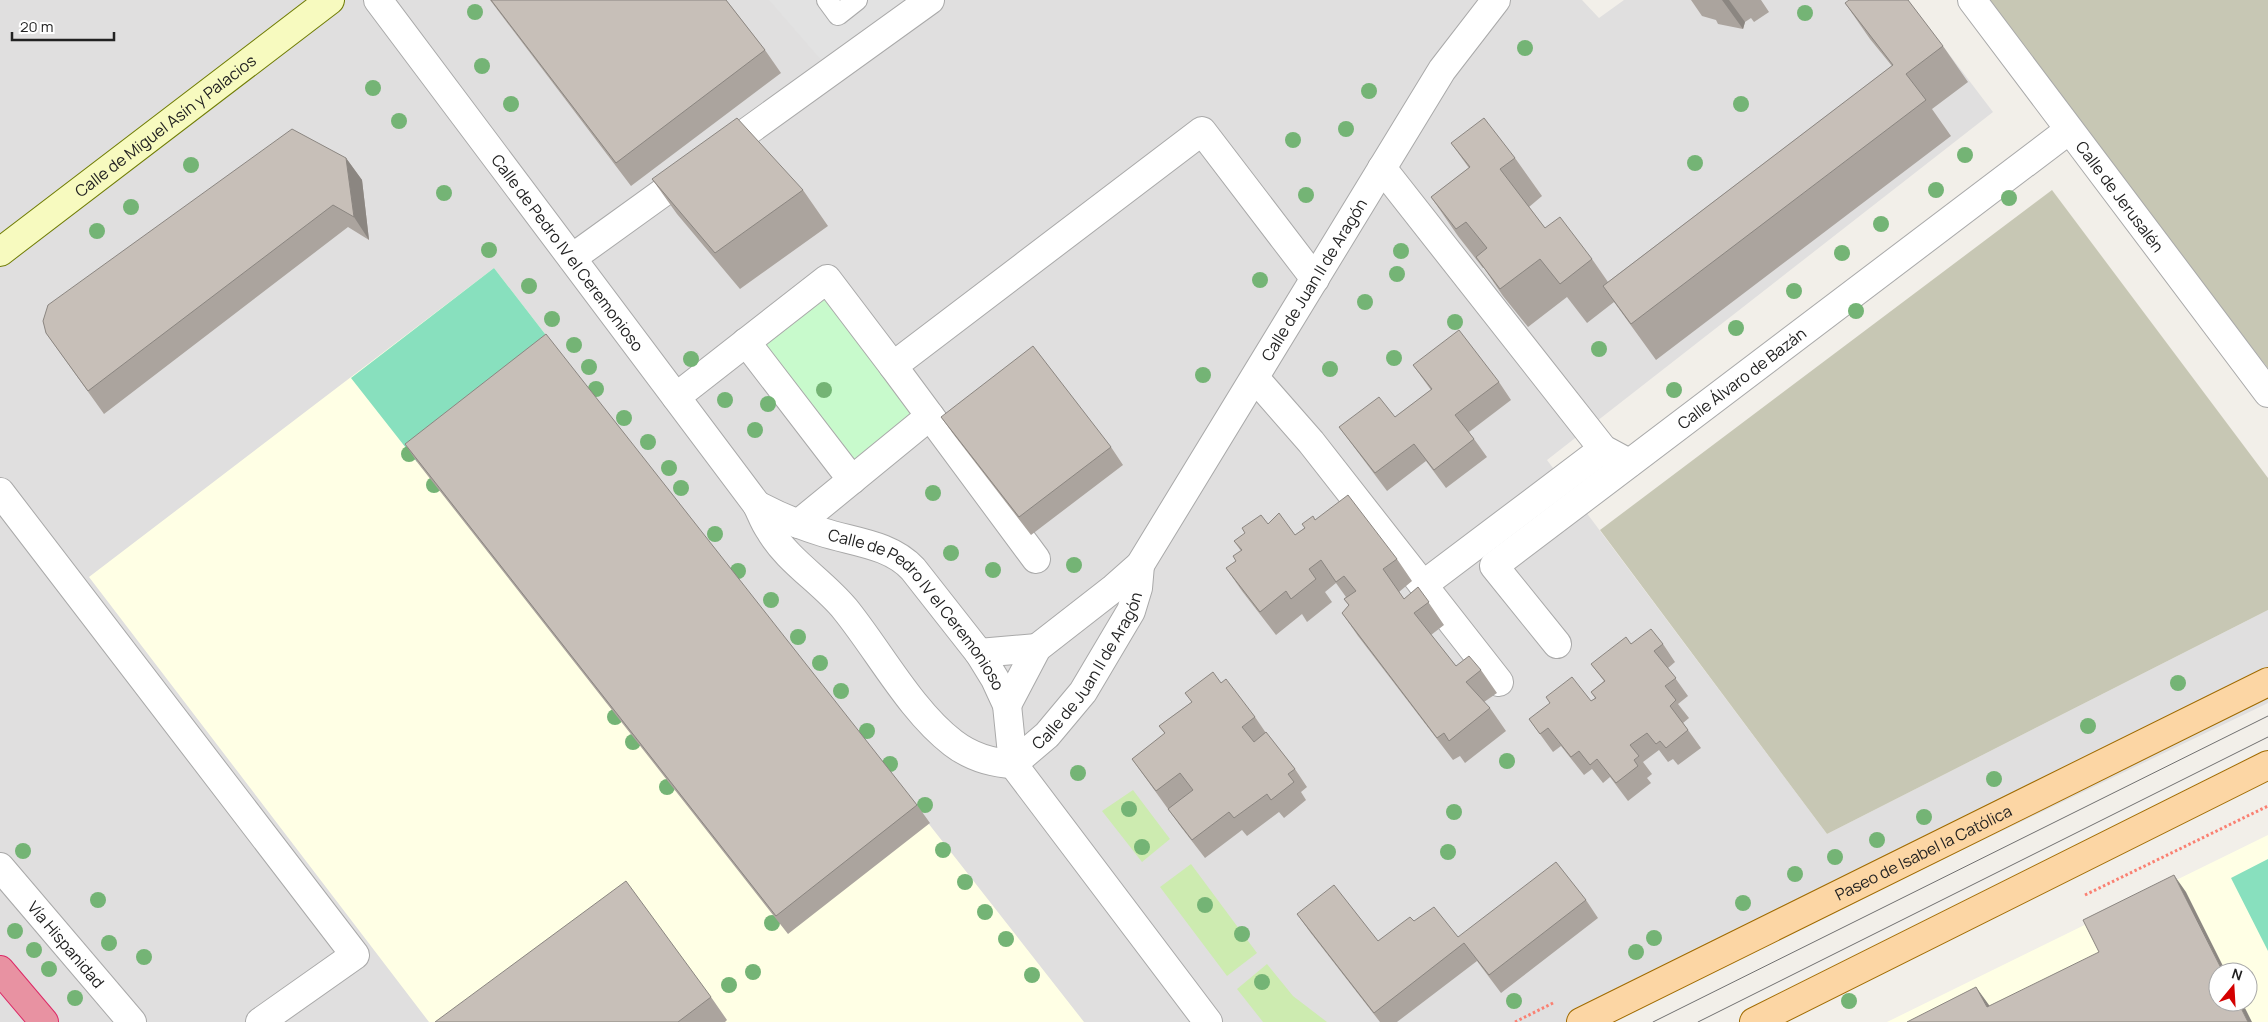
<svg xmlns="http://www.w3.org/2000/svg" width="2268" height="1022" font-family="Manrope,sans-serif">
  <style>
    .residential { fill: #e0dfdf }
    .education { fill: #ffffe5; fill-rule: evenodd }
    .construction { fill: #c7c7b4 }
    .grass { fill: #cdebb0 }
    .park { fill: #c8facc }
    .pitch { fill: #88e0be }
    .parking { fill: #e2e2e2 }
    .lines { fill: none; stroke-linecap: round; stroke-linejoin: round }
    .lane-casing { stroke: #a9a9a9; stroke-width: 22 }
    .street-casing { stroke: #a9a9a9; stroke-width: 30 }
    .secondary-casing { stroke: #707d05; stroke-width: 30 }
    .primary-casing { stroke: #a06b00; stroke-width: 30 }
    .highway-casing { stroke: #dc2a67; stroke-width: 30 }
    .path { stroke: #fa8072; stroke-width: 3; stroke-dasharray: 2.5 2.5; stroke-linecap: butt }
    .lane { stroke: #fff; stroke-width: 20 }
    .street { stroke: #fff; stroke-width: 28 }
    .secondary { stroke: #f7fabf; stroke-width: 28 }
    .primary { stroke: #fcd6a4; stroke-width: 28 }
    .highway { stroke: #e892a2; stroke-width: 28 }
    .tram { stroke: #707070; stroke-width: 1 }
    .tree { fill: #74b475 }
    .wall { fill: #aba49e }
    .shaded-wall { fill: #8b8681 }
    .building { fill: #c7bfb8; stroke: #8b8681 }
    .labels { text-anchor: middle; stroke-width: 4; stroke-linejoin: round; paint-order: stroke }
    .street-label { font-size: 16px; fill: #222; stroke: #fff }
  </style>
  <rect width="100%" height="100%" fill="#f2efe9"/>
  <path class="residential" d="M0,0H1582L1599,18L1624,0H1908L1993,112L1547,460L1827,834L2268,610V703L1605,1022H0Z"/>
  <path class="education" d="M494,268L559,352L1084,1022H429L89,577Z
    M2268,835V1022H1887ZM2218,972H2248V1002H2218Z"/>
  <path class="construction" d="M1982,0H2268V368Z
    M2052,190L2268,478V610L1827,834L1600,530Z"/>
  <path class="grass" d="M1133,790L1170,839L1142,862L1102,811Z
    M1191,864L1257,953L1227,976L1160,887Z
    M1267,964L1293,996L1327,1022H1263L1237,989Z"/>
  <path class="park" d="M823,282L927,419L853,472L756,341Z"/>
  <path class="pitch" d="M494,268L559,352L417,462L351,378Z
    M2268,859V951L2231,878Z"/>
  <path class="parking" d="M769,0H904L821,60Z"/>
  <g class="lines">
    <defs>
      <path id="lane" d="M827,0L838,15L857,0"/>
      <g id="street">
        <path id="s1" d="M378,0L757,505C761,513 764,522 769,529C787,561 822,581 845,609C879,651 911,711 953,743C970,756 992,763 1013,764"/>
        <path id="s2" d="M1972,0L2268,393"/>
        <path d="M1382,168L1603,449L1629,463"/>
        <path d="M572,258L930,0"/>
        <path d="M746,342L852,480"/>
        <path d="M1255,378L1311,442L1499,682"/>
        <path d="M676,397L827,279L893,366"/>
        <path d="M0,492L355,955L260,1022"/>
        <path id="s3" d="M757,505C778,516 799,525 822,532C853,542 890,544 913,569L979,653L995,679L1007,705L1013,764L1208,1022"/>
        <path d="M798,524L930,416"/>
        <path d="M1036,559L893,366L1202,131L1315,279"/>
        <path d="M1423,585L1603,449"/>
        <path id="s4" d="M1557,644L1494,566L2069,130"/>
        <path d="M979,653L1037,648"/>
        <path id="s5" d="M1007,705L1037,648L1114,588L1140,565L1442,70L1496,0"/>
        <path id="s6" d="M1013,764L1047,735L1083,692L1131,611L1138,588L1140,565"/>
        <path id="s7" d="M0,867L132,1022"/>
      </g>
      <g id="secondary">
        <path id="s8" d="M0,252L330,0"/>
      </g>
      <g id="primary">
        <path id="s9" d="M1581,1022L2268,682"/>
        <path d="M1754,1022L2268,765"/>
      </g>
      <path id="highway" d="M0,970L44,1022"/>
    </defs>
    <use href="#lane" class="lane-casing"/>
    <use href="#street" class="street-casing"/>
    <use href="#secondary" class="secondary-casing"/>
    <use href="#primary" class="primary-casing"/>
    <use href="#highway" class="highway-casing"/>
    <path class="path" d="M2085,895L2268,806
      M1515,1022L1555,1002"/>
    <use href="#lane" class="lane"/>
    <use href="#street" class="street"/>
    <use href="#secondary" class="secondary"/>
    <use href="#primary" class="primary"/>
    <use href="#highway" class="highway"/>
    <path class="tram" d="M1653,1022L2268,716
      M1698,1022L2268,737"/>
  </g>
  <g class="tree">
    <circle cx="475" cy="12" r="8"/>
    <circle cx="1805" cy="13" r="8"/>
    <circle cx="1525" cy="48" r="8"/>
    <circle cx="482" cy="66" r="8"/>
    <circle cx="373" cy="88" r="8"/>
    <circle cx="1369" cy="91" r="8"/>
    <circle cx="511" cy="104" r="8"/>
    <circle cx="1741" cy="104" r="8"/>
    <circle cx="399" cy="121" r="8"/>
    <circle cx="1346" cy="129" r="8"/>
    <circle cx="1293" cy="140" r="8"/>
    <circle cx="1965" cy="155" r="8"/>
    <circle cx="1695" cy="163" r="8"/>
    <circle cx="191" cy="165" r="8"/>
    <circle cx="1936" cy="190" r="8"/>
    <circle cx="444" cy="193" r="8"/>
    <circle cx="1306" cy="195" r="8"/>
    <circle cx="2009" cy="198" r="8"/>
    <circle cx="131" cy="207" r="8"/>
    <circle cx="1881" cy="224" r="8"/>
    <circle cx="97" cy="231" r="8"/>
    <circle cx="489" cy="250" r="8"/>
    <circle cx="1401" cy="251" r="8"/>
    <circle cx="1842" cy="253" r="8"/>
    <circle cx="1397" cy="274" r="8"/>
    <circle cx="1260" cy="280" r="8"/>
    <circle cx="529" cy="286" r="8"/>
    <circle cx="1794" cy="291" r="8"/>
    <circle cx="1365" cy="302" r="8"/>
    <circle cx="1856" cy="311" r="8"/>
    <circle cx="552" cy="319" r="8"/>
    <circle cx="1455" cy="322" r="8"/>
    <circle cx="1736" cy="328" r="8"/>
    <circle cx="574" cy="345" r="8"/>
    <circle cx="1599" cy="349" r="8"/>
    <circle cx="1394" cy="358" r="8"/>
    <circle cx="691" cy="359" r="8"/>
    <circle cx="589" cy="367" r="8"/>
    <circle cx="1330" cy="369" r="8"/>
    <circle cx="1203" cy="375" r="8"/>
    <circle cx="596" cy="389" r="8"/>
    <circle cx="824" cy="390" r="8"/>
    <circle cx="1674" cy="390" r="8"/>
    <circle cx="725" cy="400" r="8"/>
    <circle cx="768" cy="404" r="8"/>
    <circle cx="624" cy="418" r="8"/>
    <circle cx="755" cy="430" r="8"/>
    <circle cx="648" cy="442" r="8"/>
    <circle cx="409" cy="454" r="8"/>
    <circle cx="669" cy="468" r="8"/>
    <circle cx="434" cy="485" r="8"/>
    <circle cx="681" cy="488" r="8"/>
    <circle cx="933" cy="493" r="8"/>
    <circle cx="715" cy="534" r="8"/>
    <circle cx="951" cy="553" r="8"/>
    <circle cx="1074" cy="565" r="8"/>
    <circle cx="993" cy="570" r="8"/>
    <circle cx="738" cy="571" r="8"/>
    <circle cx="771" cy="600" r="8"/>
    <circle cx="798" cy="637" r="8"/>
    <circle cx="820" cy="663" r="8"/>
    <circle cx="2178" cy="683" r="8"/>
    <circle cx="841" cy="691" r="8"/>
    <circle cx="615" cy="717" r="8"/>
    <circle cx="2088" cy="726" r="8"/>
    <circle cx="867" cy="731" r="8"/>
    <circle cx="633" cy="742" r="8"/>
    <circle cx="1507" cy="761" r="8"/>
    <circle cx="890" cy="764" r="8"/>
    <circle cx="1078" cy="773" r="8"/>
    <circle cx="1994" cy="779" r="8"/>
    <circle cx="667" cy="787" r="8"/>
    <circle cx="925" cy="805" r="8"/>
    <circle cx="1129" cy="809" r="8"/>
    <circle cx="1454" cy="812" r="8"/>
    <circle cx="1924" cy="817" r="8"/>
    <circle cx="1877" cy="840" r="8"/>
    <circle cx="1142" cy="847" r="8"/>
    <circle cx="943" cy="850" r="8"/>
    <circle cx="23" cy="851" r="8"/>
    <circle cx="1448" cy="852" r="8"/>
    <circle cx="1835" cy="857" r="8"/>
    <circle cx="1795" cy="874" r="8"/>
    <circle cx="965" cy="882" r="8"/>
    <circle cx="98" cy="900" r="8"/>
    <circle cx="1743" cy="903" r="8"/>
    <circle cx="1205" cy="905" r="8"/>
    <circle cx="985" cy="912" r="8"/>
    <circle cx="772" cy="923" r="8"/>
    <circle cx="15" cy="931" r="8"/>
    <circle cx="1242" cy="934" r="8"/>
    <circle cx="1654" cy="938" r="8"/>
    <circle cx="1006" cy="939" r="8"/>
    <circle cx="109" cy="943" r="8"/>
    <circle cx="34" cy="950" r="8"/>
    <circle cx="1636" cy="952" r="8"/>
    <circle cx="144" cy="957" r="8"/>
    <circle cx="49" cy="969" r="8"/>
    <circle cx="753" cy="972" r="8"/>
    <circle cx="1032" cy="975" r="8"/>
    <circle cx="1262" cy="982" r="8"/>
    <circle cx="729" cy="985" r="8"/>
    <circle cx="75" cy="998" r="8"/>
    <circle cx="1514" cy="1001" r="8"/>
    <circle cx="1849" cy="1001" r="8"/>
  </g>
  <path class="wall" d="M490,0H726L765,50L781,73L631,186Z
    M1691,0H1761L1769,12L1754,22L1751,18L1745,22L1743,29L1718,24L1716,20L1702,16Z
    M1845,3L1943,46L1968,82L1932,109L1951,136L1656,360L1614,302L1587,323L1567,297L1528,327L1503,296L1484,268H1483L1458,236L1431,197L1469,168L1451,143L1515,158L1542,196L1529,207L1545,228L1592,259L1608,282L1892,66L1870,39Z
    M346,158L362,180L369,240L348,227L104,414L46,333Z
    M652,179L803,190L828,226L740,289L677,214Z
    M1413,365L1499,382L1511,400L1469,432L1487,457L1446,488L1426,461L1387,491L1339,427L1395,417L1431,390Z
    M941,417L1111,447L1123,465L1031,535L954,435Z
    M405,444L917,805L930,823L788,934L417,462Z
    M1315,520L1397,559L1412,581L1399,592L1404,599L1418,587L1444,625L1431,635L1456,666L1481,670L1497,693L1484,702L1490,708L1506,731L1465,763L1460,756L1453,760L1358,636L1342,613L1349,606L1344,599L1346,597L1336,583L1325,592L1332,602L1307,622L1302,614L1276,635L1242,591L1226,568L1236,561L1241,551L1234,541L1268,524L1295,535Z
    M1663,644L1675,662L1668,668L1688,696L1678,704L1689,718L1683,723L1701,748L1678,765L1673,759L1668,762L1659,750L1643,762L1652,774L1647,778L1651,783L1628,801L1610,777L1603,783L1592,769L1584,775L1561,746L1553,752L1529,719L1591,701L1595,698L1591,692L1604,681L1591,664Z
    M1221,683L1255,717L1266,733L1295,769L1307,787L1301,792L1306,800L1284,818L1279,812L1247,836L1242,830L1205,858L1181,827L1132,759L1165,734L1159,726L1192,702L1185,693Z
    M1586,900L1598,918L1501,993L1477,961L1397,1022H1380L1310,932L1297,914L1378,941L1414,921L1458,937Z
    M711,997L727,1020L725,1022H435Z"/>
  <path class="shaded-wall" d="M1722,0H1729L1745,22L1743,29Z
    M346,158L362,180L369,240L354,217Z
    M2174,875L2186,892L2226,972H2223Z
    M1976,987L1989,1005L1998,1022L1987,1007Z
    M2238,1002H2242L2252,1022H2248Z"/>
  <path class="building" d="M491,0H726L765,50L616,163Z
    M1849,0H1908L1943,46L1906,74L1926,100L1631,324L1603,286L1893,65L1845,3Z
    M737,118L803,190L715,253L652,179Z
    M1484,118L1515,158L1500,169L1545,228L1560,217L1592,259L1560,284L1540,259L1500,289L1476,257L1487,248L1466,222L1456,229L1431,197L1470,167L1451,143Z
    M292,129L346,158L354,217L333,205L88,391L46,333L43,321L48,305Z
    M1459,330L1499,382L1455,415L1474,439L1434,470L1414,444L1375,473L1339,427L1379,397L1395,417L1432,389L1413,365Z
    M546,334L917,805L776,916L405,444Z
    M1033,346L1111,447L1019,517L941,417Z
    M1348,495L1397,559L1383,569L1404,599L1418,587L1429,602L1414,613L1456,666L1469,656L1481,670L1466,682L1490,708L1449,741L1444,733L1437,738L1342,613L1349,605L1344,599L1356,591L1344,576L1336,582L1321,560L1309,569L1316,579L1291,599L1286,591L1260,612L1226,568L1236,561L1233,556L1242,550L1234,541L1245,533L1242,528L1261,515L1268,524L1279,513L1295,535L1305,528L1302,524L1313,516L1315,520Z
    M1651,629L1663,644L1654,651L1676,678L1665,686L1676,700L1670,706L1688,730L1666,748L1660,741L1656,744L1647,733L1630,745L1639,756L1634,760L1638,766L1616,783L1597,759L1590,765L1579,751L1571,757L1548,728L1540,734L1529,719L1550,703L1546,697L1572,677L1591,701L1596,698L1591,692L1605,681L1591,664L1626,637L1631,644Z
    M1213,672L1221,683L1226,679L1255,717L1242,727L1254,742L1266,732L1295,769L1288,774L1294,782L1271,800L1267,794L1234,818L1229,812L1192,840L1168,809L1193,790L1180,773L1156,791L1132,759L1165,733L1159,726L1192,702L1185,693Z
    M1556,862L1586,900L1489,975L1464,943L1374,1013L1297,914L1334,885L1378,941L1410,917L1414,921L1434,907L1458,937Z
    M2174,875L2223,972H2218V1002H2238L2248,1022H1907L1976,987L1987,1007L2099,952L2083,920Z
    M626,881L711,997L678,1022H435Z"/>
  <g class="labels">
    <g class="street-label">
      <text dy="6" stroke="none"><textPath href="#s8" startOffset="208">Calle de Miguel Asín y Palacios</textPath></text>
      <text dy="6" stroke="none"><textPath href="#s2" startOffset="246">Calle de Jerusalén</textPath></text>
      <text dy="6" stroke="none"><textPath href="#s1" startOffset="316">Calle de Pedro IV el Ceremonioso</textPath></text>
      <text dy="6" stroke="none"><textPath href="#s5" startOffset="531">Calle de Juan II de Aragón</textPath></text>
      <text dy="6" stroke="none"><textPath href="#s4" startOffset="411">Calle Álvaro de Bazán</textPath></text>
      <text dy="6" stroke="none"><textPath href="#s3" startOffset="198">Calle de Pedro IV el Ceremonioso</textPath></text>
      <text dy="6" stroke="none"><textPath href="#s6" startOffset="121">Calle de Juan II de Aragón</textPath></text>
      <text dy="6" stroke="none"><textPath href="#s9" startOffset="382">Paseo de Isabel la Católica</textPath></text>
      <text dy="6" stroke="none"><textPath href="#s7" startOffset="102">Vía Hispanidad</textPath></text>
    </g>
  </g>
  <g transform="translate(2233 987) rotate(18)"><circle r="24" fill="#ffffff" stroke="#a7a7a7"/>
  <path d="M0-4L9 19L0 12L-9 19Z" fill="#d40000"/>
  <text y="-8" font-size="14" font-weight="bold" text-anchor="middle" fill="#222222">N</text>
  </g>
  <path d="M12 32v8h102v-8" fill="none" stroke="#222222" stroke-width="2.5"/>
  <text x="20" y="32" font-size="15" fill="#222222" stroke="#ffffff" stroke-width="4" paint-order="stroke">20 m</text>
</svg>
